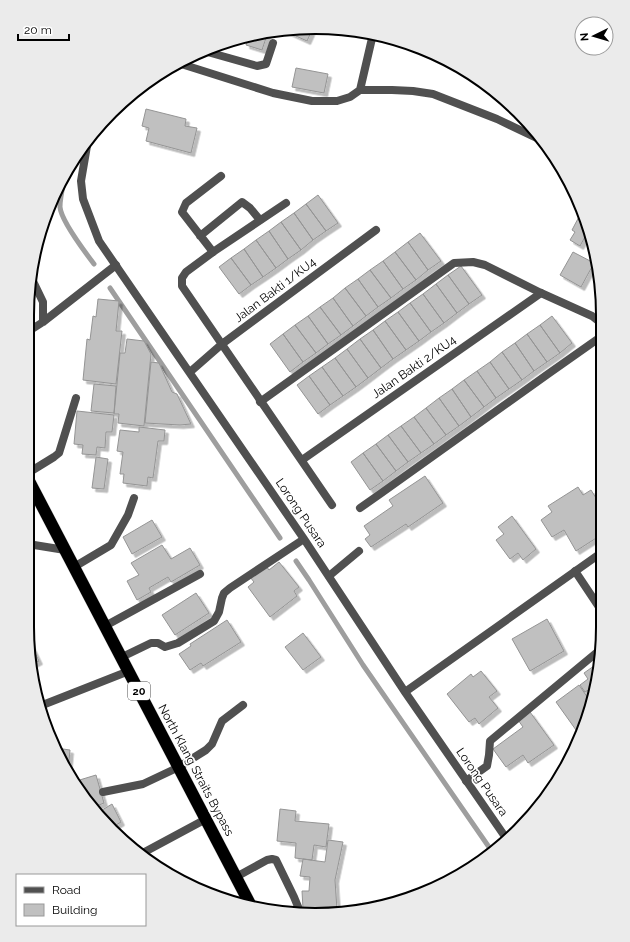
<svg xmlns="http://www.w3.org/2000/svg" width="630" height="942" font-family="Raleway,sans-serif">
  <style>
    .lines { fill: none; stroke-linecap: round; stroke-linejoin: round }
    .stream { stroke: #9e9e9e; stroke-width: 5 }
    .building { fill: #c0c0c0; stroke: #949494; filter: url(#shadow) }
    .highway-casing { stroke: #dbdbdb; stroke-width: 13 }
    .lane { stroke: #505050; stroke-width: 8 }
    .street { stroke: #505050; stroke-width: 8 }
    .highway { stroke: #000; stroke-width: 12 }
    .labels { text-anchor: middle; stroke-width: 3.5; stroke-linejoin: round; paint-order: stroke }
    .shield { fill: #fff; stroke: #4c4c4c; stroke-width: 1 }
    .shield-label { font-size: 11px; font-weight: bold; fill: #000 }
    .street-label { font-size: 12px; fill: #000; stroke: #fff }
    .rim { fill: none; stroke: #000; stroke-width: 2 }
  </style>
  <defs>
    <filter id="shadow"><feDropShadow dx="3.5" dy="3.5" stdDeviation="0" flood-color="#0004"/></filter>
  </defs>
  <rect width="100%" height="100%" fill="#fff"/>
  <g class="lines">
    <path class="stream" d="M65,176C63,186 60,197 60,207C61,221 85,252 94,264
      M110,288L280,538
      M296,561L309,580L363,665L491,850"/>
  </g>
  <path class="building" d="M296,28H313L307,41L285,31L286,29Z
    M268,32L262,50L246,45L249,35Z
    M296,68L328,74L324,93L292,87Z
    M146,109L186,119L185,126L197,128L191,153L146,141L149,128L142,126Z
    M318,195L338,223L326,231L306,204Z
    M306,204L326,231L313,240L294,213Z
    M582,211L593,242L585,237L580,246L570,240L575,232L572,230Z
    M294,213L313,240L301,250L281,222Z
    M281,222L301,250L288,259L269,231Z
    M269,231L288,259L276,268L256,240Z
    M420,233L441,261L428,270L408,242Z
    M256,240L276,268L263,277L244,249Z
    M408,242L428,270L416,280L395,252Z
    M244,249L263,277L251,285L231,258Z
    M395,252L416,280L403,289L383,261Z
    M573,252L594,263L581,287L560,275Z
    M231,258L251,285L239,294L219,267Z
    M383,261L403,289L391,298L370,270Z
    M461,266L482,295L469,304L448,275Z
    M370,270L391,298L378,307L358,279Z
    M448,275L469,304L457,313L436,284Z
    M358,279L378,307L366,316L345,288Z
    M436,284L457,313L444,323L423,294Z
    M345,288L366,316L353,326L333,298Z
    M423,294L444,323L431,332L410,303Z
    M333,298L353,326L341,335L320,307Z
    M98,299L119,301L116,331H122L116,384L83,380L87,339L90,340L93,316L96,317Z
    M410,303L431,332L419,341L398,312Z
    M320,307L341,335L328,344L308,316Z
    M398,312L419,341L406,350L385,321Z
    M308,316L328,344L316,353L295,325Z
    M552,316L572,343L560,353L540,325Z
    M385,321L406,350L393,359L373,330Z
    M295,325L316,353L303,362L283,334Z
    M540,325L560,353L547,362L527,334Z
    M373,330L393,359L381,368L360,339Z
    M283,334L303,362L290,372L270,344Z
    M527,334L547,362L534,371L515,343Z
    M127,339L144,341L151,354L144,426L118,423L119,414H114L120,353H125Z
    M360,339L381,368L368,378L347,349Z
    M515,343L534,371L522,380L502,352Z
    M347,349L368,378L356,387L335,358Z
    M502,352L522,380L509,389L490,362Z
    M335,358L356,387L343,396L322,367Z
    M151,362L159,363L172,392L177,394L191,424L180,425L145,423Z
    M490,362L509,389L496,398L477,371Z
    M322,367L343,396L330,405L309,376Z
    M477,371L496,398L484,407L464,380Z
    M309,376L330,405L318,414L297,385Z
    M464,380L484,407L471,417L452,389Z
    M94,384L116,386L114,413L91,411Z
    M452,389L471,417L459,426L439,398Z
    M439,398L459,426L446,435L426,408Z
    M426,408L446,435L434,444L414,417Z
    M77,411L114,415L112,432H106L105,448L97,447L96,455L82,454L83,445L74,444Z
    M414,417L434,444L421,453L401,426Z
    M401,426L421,453L408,462L388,435Z
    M139,427L165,430L164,441H158L153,478L148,477L147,486L123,483L124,474H120L123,452L117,451L120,430L139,432Z
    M388,435L408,462L396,471L376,444Z
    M376,444L396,471L383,481L363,453Z
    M363,453L383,481L370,490L351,462Z
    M96,457L108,459L104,489L92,488Z
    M425,476L443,503L408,527L406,524L371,547L365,539L370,535L364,526L393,506L389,500Z
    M578,487L583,495L591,490L601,506V535L576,551L564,530L552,537L541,520L552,512L548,506Z
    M512,516L536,549L523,560L518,553L510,559L496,540L504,534L498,527Z
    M152,520L162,537L132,554L123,537Z
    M162,545L171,559L190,548L200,565L171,582L168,577L149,588L151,592L137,600L127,581L139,575L131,563Z
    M279,562L299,587L294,591L297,596L270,617L248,587L254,582L250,577L265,565L269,570Z
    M196,593L209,613L175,635L162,615Z
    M547,619L564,651L530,671L512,639Z
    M227,620L241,642L203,666L201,663L190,670L179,654L191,646L190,644Z
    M303,633L321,657L303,670L285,647Z
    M30,642L39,661L33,664Z
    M601,661V665L592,692L590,689L585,692L580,685L588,679L584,673Z
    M481,671L497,691L489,697L498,708L479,724L475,718L469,722L447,694L471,674L473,677Z
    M579,685L590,701L582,726L576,730L556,702Z
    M530,712L554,745L528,763L523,755L506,767L493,749L523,727L518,720Z
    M56,748L70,750L68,771Z
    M96,775L104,803L94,807L76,787L73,782Z
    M112,804L121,822L113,827L99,812Z
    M280,809L296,811L295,821L329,824L326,847L314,845L312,860L295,858L296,843L277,841Z
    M328,840L343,842L335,880L337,910L305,914L303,909L302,891H309L310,877L300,876L303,859L325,862Z"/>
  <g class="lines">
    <defs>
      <path id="highway" d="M28,479L250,904"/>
    </defs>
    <use href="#highway" class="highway-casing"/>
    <path class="lane" d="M204,51L257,66L266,64L273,43
      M200,236L242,202L250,208L260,220
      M213,252L182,212L186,203L221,176
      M30,275L43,302V322
      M29,331L43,322L116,265
      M260,402L454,263L473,262L485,265L541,293L592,316L602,324
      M28,473L54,457L59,453L76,398
      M360,508L380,494L548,374L602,336
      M28,544L65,550
      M74,567L111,545L128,515L134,498
      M575,571L601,610
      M329,576L359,551
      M105,626L200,574
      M40,706L129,671
      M466,781L487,766L489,755L490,741L601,649
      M103,792L143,784L179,767L206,750L212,744L222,721L243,705
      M139,855L206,819
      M236,877L267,860L272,859L276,860L294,897L301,914"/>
    <path class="street" d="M178,63L273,93L312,101H337L350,97L360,90H392L413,91L433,94L497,119L545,142
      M360,90L373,34
      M88,140L81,181L83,199L99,241L304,539L405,692L506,838
      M286,203L213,252L186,272L182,278V286L332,505
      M190,372L222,344L376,230
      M302,460L541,293
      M122,657L151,643H158L165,647L178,643L214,621L219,612L222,598L224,593L230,588L304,539
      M405,692L601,553"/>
    <use href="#highway" class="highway"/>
  </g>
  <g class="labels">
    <rect class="shield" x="128" y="682" width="22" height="18" rx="3"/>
    <g class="shield-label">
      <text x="139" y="695">20</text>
    </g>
    <g class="street-label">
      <text transform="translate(275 290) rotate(-37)" y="4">Jalan Bakti 1/KU4</text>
      <text transform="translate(414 367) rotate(-35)" y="4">Jalan Bakti 2/KU4</text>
      <text transform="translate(301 513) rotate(56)" y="4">Lorong Pusara</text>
      <text transform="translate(196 770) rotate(62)" y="4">North Klang Straits Bypass</text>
      <text transform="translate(482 782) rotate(55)" y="4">Lorong Pusara</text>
    </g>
  </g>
  <path d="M0 0H630V942H0ZM315 34H315A281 281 0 0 1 596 315V627A281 281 0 0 1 315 908H315A281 281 0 0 1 34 627V315A281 281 0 0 1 315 34Z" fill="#ebebeb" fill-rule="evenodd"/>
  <path class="rim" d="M315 34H315A281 281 0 0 1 596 315V627A281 281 0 0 1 315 908H315A281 281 0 0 1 34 627V315A281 281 0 0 1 315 34Z"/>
  <rect x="16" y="874" width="130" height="52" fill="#ffffff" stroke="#999999"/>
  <rect x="24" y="887" width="20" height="6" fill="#505050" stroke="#999999"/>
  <text x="52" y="894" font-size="12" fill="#000000">Road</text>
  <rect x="24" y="904" width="20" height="12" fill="#c0c0c0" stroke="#999999"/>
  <text x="52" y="914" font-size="12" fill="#000000">Building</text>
  <g transform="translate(594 36) rotate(265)"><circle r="19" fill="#ffffff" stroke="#999999"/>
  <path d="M0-3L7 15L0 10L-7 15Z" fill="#000000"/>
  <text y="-6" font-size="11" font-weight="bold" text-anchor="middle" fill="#000000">N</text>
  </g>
  <path d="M18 34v6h51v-6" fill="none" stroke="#000000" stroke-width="2"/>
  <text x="24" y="34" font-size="12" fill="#000000" stroke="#ffffff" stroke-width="3" paint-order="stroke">20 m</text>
</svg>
